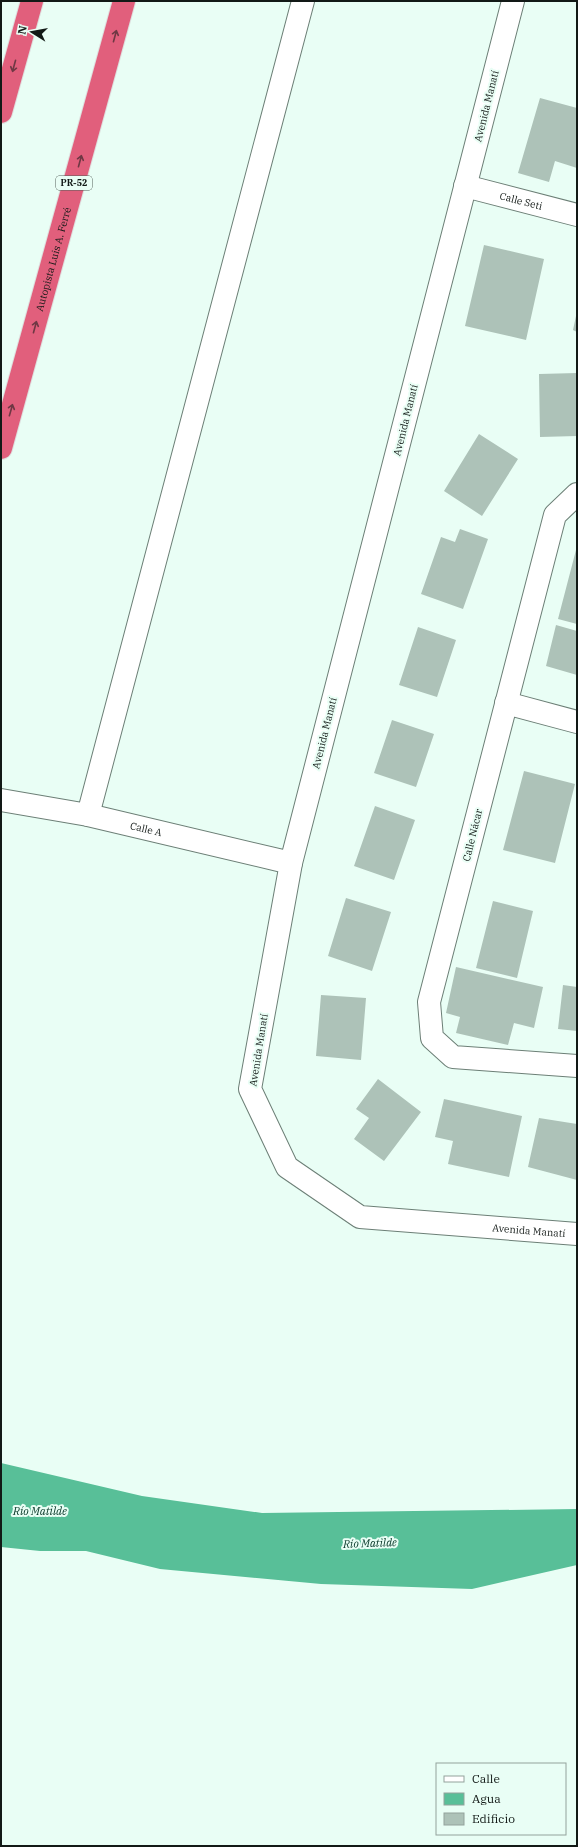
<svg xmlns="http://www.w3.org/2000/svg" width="578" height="1847" font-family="'IBM Plex Serif',serif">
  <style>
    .water { fill: #58bf98 }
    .building { fill: #adc2b8 }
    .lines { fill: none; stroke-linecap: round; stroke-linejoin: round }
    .street-casing { stroke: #6c7f76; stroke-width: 24 }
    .highway-casing { stroke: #dedfde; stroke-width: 24 }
    .street { stroke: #fff; stroke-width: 22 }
    .highway { stroke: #e15f7c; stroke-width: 22 }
    .oneway { stroke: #6f3844 }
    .labels { text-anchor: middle; stroke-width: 4; stroke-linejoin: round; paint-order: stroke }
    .shield { fill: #e9fef5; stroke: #525e59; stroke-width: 1 }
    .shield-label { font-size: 9px; font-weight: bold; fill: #121916 }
    .street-label { font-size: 10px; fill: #121916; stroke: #e9fef5 }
    .water-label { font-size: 11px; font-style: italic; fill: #043425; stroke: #e9fef5 }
  </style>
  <rect width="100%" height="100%" fill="#e9fef5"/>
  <path class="water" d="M1,1463L142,1496L262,1513L577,1509V1565L472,1589L321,1584L160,1569L86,1551H40L1,1547Z"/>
  <path class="building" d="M540,98L577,108V168L555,161L549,182L518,173Z
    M484,245L544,259L526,340L465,326Z
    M576,316H577V332L573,330Z
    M577,373V436L540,437L539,374Z
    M479,434L518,459L482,516L444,491Z
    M460,529L488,539L463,609L421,594L441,537L455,542Z
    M576,550H577V624L558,619Z
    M556,625L577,631V675L546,666Z
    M418,627L456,640L437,697L399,685Z
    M392,720L434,734L416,787L374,773Z
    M524,771L575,784L555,863L503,850Z
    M375,806L415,820L394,880L354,866Z
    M346,898L391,912L372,971L328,956Z
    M493,901L533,911L517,978L476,968Z
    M456,967L543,987L534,1028L514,1023L508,1045L456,1033L460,1017L446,1013Z
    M563,985L577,987V1031L558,1029Z
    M321,995L366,998L361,1060L316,1056Z
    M378,1079L421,1112L384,1161L354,1139L369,1118L356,1109Z
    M444,1099L522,1116L509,1177L448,1164L453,1141L435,1137Z
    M539,1118L577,1124V1180L528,1167Z"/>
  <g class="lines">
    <defs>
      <g id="street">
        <path id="s1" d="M513,1L291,863L250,1089L287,1167L360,1217L577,1234"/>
        <path id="s2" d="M465,186L577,215"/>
        <path d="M577,494L555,515L429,1002L432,1038L453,1057L577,1066"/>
        <path d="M506,703L577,722"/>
        <path id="s3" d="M1,800L88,815L291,863"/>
        <path d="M88,815L303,1"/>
      </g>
      <g id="highway">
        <path d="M1,112L32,1"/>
        <path id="s4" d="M1,448L124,1"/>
      </g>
    </defs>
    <use href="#street" class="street-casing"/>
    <use href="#highway" class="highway-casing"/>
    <use href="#street" class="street"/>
    <use href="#highway" class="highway"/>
  </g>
  <defs><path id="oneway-shaft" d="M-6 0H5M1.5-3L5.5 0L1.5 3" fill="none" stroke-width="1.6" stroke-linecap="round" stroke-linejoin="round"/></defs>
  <g class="oneway">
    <use href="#oneway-shaft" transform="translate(115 36) rotate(-75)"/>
    <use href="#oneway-shaft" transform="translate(14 66) rotate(105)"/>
    <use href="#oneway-shaft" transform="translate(80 161) rotate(-75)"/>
    <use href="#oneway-shaft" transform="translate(35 327) rotate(-75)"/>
    <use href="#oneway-shaft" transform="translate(11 410) rotate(-74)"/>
  </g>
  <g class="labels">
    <rect class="shield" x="56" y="176" width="36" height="14" rx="3"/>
    <g class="shield-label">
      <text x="74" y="186">PR-52</text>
    </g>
    <g class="street-label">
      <text transform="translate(486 106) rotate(-76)" y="4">Avenida Manatí</text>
      <text dy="4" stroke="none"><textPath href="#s2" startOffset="58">Calle Seti</textPath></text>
      <text dy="4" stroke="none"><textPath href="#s4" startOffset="196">Autopista Luis A. Ferré</textPath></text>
      <text transform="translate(405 420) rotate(-76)" y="4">Avenida Manatí</text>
      <text transform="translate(324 733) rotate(-76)" y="4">Avenida Manatí</text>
      <text dy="4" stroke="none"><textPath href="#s3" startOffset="148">Calle A</textPath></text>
      <text transform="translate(472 835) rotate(-76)" y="4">Calle Nácar</text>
      <text transform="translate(258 1050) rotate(-81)" y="4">Avenida Manatí</text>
      <text dy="4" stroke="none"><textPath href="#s1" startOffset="1464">Avenida Manatí</textPath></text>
    </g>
    <g class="water-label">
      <text x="40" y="1515">Río Matilde</text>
      <text transform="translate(370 1543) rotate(-2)" y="4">Río Matilde</text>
    </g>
  </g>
  <rect width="578" height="1847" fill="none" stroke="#121916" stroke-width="4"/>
  <rect x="436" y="1763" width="130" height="72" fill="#e9fef5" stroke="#93a29c"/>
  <rect x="444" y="1776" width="20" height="6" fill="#ffffff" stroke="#93a29c"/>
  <text x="472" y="1783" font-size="12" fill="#121916">Calle</text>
  <rect x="444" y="1793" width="20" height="12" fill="#58bf98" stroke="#93a29c"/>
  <text x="472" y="1803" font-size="12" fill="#121916">Agua</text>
  <rect x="444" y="1813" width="20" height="12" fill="#adc2b8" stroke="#93a29c"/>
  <text x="472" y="1823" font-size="12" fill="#121916">Edificio</text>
  <g transform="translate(32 32) rotate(281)" stroke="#e9fef5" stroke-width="3" paint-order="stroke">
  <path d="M0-3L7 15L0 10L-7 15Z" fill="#121916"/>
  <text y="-6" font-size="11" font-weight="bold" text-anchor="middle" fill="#121916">N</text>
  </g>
</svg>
